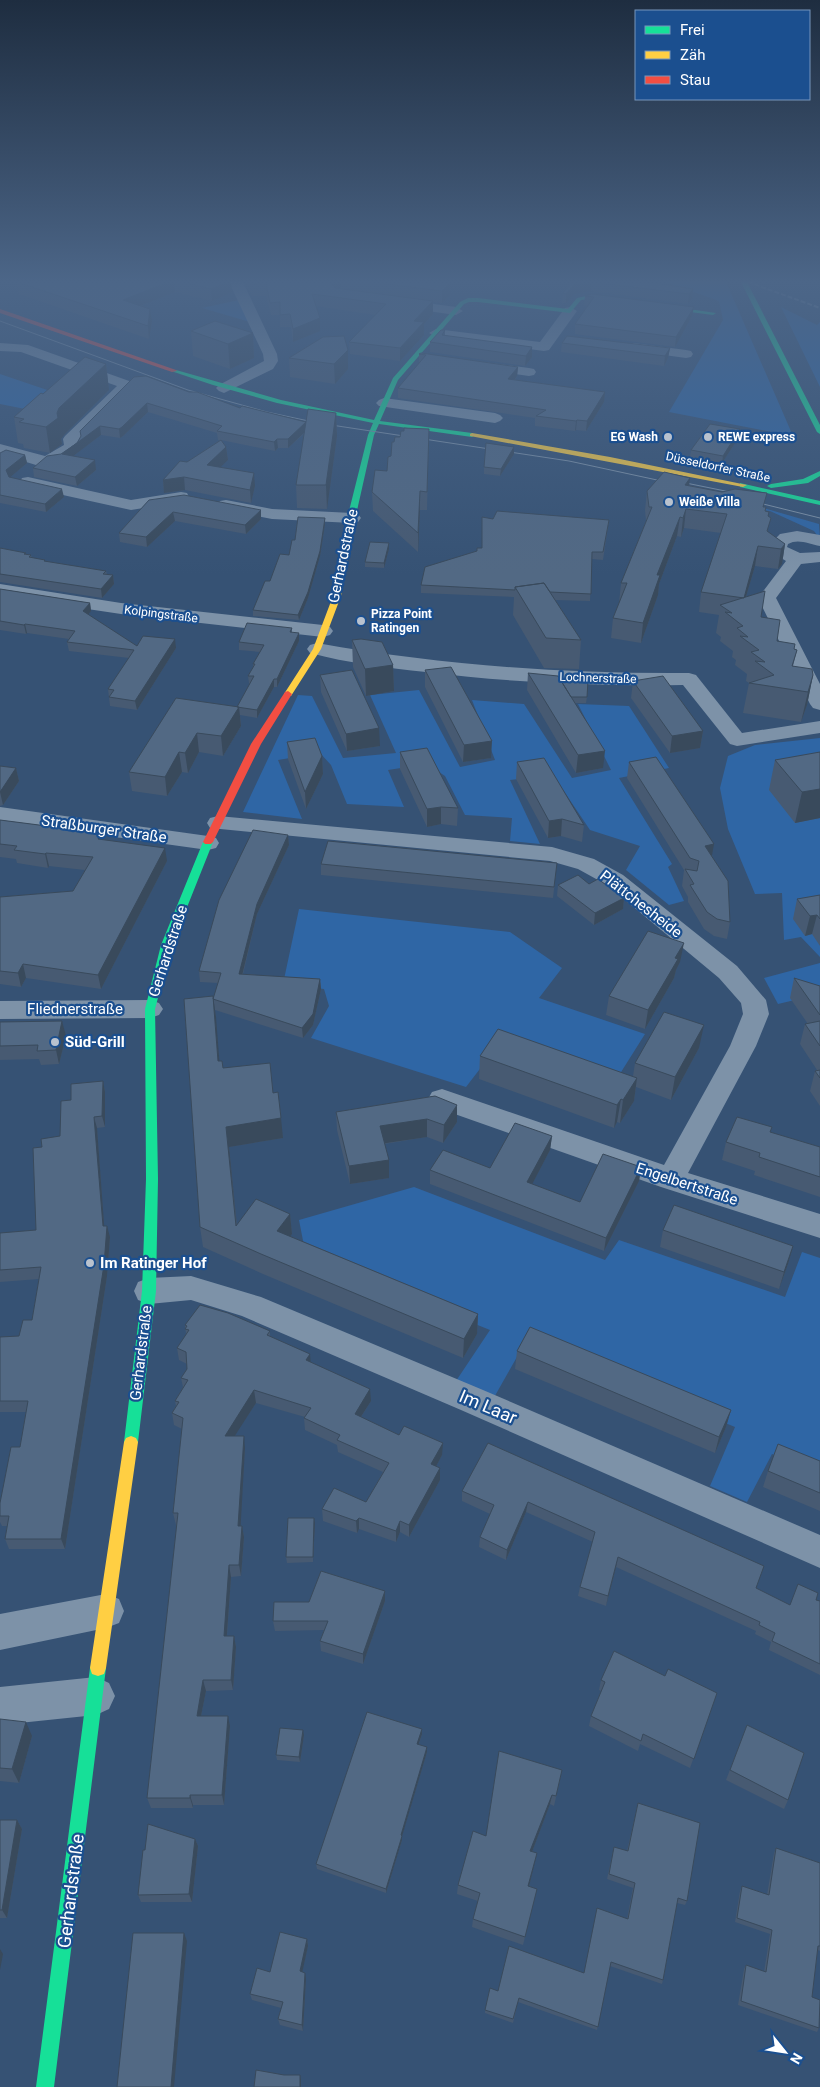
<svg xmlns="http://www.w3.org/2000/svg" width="820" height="2087" font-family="Roboto,sans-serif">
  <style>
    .green { fill: #2f66a5 }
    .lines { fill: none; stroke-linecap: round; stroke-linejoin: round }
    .street { fill: #7d92a8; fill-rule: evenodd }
    .fast { fill: #16e098; fill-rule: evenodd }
    .slow { fill: #ffcf43; fill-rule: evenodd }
    .jam { fill: #f24e42; fill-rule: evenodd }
    .tram { stroke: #7e92a7; stroke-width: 1 }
    .rail { stroke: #7e92a7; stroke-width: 2; stroke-dasharray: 5 2; stroke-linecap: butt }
    .wall { fill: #475a72 }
    .shaded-wall { fill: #394a5c }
    .building { fill: #526984; stroke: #394a5c }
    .poi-dot { fill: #b9c2ce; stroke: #1b4f8f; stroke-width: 2 }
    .labels { text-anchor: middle; stroke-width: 4.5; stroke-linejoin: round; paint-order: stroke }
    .far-poi-label { font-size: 12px; font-weight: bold; fill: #fff; stroke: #1b4f8f; text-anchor: start }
    .far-street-label { font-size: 12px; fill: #fff; stroke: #1b4f8f }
    .street-label { font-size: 15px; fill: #fff; stroke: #1b4f8f }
    .poi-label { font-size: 15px; font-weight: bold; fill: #fff; stroke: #1b4f8f; text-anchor: start }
    .near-street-label { font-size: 18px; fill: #fff; stroke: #1b4f8f }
  </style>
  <rect width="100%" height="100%" fill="#365274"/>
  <path class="green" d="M666,282H724L727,284L793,436L669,412L723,320L719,301Z
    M239,300L250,322L202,308Z
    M781,307L817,325L820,322V387Z
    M0,374L65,396L45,413L0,404Z
    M721,505L760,507L819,524L820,539L814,531L770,511Z
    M419,690L460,767L495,760L472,700L524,704L572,778L611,770L578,704L629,706L669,768L619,778L672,864L668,867L684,901L669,905L626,870L640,846L590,830L553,775L510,780L540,844L510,841L512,818L465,815L445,776L427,764L388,770L404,807L347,804L331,765L320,753L278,760L302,819L243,812L298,695L312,696L343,758L396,753L370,695Z
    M820,738V957L801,937L784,940L782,893L755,894L728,829L720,788L728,756L755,745Z
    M299,909L510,932L562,968L539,998L645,1034L611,1088L496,1048L466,1087L311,1038L329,1006L324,989L283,984Z
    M820,963V994L778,1004L764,978Z
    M414,1187L605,1260L619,1240L785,1297L802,1252L820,1258V1473L772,1454L747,1502L710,1486L735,1427L526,1341L492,1401L454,1384L490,1330L306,1256L299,1220Z"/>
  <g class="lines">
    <path class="street" d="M229,282H243L277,354L278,361L273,369L224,393L219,391L216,388L219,385L264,361L263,354Z
      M397,299L456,307L463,311L456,315L392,306L390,303Z
      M570,307L577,311L549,350L544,351L436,337L429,333L436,329L540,342L565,308Z
      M0,343L28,345L132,382L134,385L79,440L81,444C74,458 52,469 36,465L0,454V444L45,456L64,445L63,439L65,436L117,386L21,352L0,351Z
      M633,343L686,350L691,351L693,354L691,357L686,358L628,350L626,347L628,344Z
      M483,362L529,368L534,369L536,372L534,375L529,376L478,369L476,366L478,363Z
      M384,398L495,413L500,415L503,418L500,421L495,423L379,406L376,403L379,400Z
      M28,477L131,500L181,492L187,493L189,497L187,501L181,502L131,510L22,486L20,482L22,478Z
      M226,500L272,509L352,513L358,514L361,518L358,522L352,523L272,519L220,509L217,505L220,501Z
      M797,531L820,535V546C809,544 798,538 788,544L787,547L800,553L820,552V562L801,564L776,598L820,684V710L813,708L810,704L758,598L786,561L773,553L769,545L780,534Z
      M0,584L121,603L323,625L330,627L333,631L330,635L323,637L121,614L0,596Z
      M317,643C440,665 564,674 689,673L696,675L742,733L820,721V733L737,746L730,744L683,685C597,686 512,683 426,672C387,668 348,663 310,653L307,649L310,645Z
      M0,807L208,836L216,838L219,843L216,848L208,850L0,821Z
      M218,816L552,847L594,859L623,875L737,966L766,1000L769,1014L756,1046L688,1173L820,1214V1238L661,1187L432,1106L428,1099L432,1092L442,1089L664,1165L730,1046L743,1014L741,1003L719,978L607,885L578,869L550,861L210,828L207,823L210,818Z
      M150,1000L159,1003L163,1009L159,1015L150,1018L0,1019V1001Z
      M191,1276L261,1297L483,1390L820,1535V1568L461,1410L242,1316L191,1300L149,1304L138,1300L134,1291L138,1282L149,1278Z
      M106,1594L119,1599L124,1611L119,1623L106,1628L0,1650V1614Z
      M96,1677L109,1683L115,1696L109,1709L96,1715L0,1725V1687Z"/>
    <path class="fast" d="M741,282H747L820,425V434L817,432Z
      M591,295L716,313L713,315L591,299L581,300L570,313L478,302H469L464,304L398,380L380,421L472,433L475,435L472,437L379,424L374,435L356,515L352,517L348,515L368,435L373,423L277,403L213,385L171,371L176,370L281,400L374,420L393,378L460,302L468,298H478L568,309L577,298Z
      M820,471V476L808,483L771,488L767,486L771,484L803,479Z
      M740,483L820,501V505L740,487Z
      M208,839L213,842L172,945L155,1009L158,1179L156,1291L138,1442L136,1446L131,1448L126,1446L124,1442L142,1291L146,1179L145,1009L161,945L203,842Z
      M98,1660L104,1662L106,1668L54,2087H36L90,1668L92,1662Z"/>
    <path class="slow" d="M472,433L610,457L747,485L743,487L470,436V434Z
      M349,513L356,515L341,596L321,649L291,696H285L284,694L313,649L333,596Z
      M131,1436L136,1438L138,1442L106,1668L104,1674L98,1676L92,1674L90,1668L124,1442L126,1438Z"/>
    <path class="jam" d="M0,309L176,370L177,371L172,372L0,313Z
      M288,691L292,694L261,744L213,842L211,844H205L203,842L251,744L285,692Z"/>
    <path class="tram" d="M0,321L188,390L267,412L318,423L569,461L671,483
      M676,481L740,494
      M751,501L820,518"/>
    <path class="rail" d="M748,282L820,308"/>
  </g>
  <path class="wall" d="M17,282L97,284L101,282H231L232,292L212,301L175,292L141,306L152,321L149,339L19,294Z
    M244,282H440L450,283V295L442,303L433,302V314L424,324V335L400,361L350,354L349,342L375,315L316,306L320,331L293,342L291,327H280V315H271L266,296H252Z
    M571,282H649L693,289L692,298L688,304L591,291L574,294L566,303H562L563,293Z
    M592,294L692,316L675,347L575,334V324L588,306L584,305L585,296Z
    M445,330V336L532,357L525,366L430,352V342Z
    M191,331L253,333L254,358L230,369L193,356Z
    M323,337L348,369L335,384L290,377L289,358Z
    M562,343L670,348L668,358L664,366L561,352Z
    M419,354L518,367L517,376L515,380L605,392L604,402L586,431L576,430L575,431L535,426V418L398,398V388L419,363Z
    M106,364L109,390L64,435L61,439L62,444L50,453L24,448L23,444L18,443L14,417L43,394Z
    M134,377L189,392L240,408L306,422L336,413L337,436L327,509L297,508L296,485L305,433L288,448H278L275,451L221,440L226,447L228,460L220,467L255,486L251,503L185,490L164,493L163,480L187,462L220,440H218L217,433L148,412L123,436L120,438L101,435L73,456L96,470L77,486L34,477L33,468L61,454L77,443L81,437L80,431Z
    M429,429L427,510H420L418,552L373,511L372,492L387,471L391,456L400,437Z
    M740,429L739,437L722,463L690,457L691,450Z
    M514,447V454L500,476L484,474V467Z
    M0,453L25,455L27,463L9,478L64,497L46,512L0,503Z
    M689,485L766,507V512L768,516V532L785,544L782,564L778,569L755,566L746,597L761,617L777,641L797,650L793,666L813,675L807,705L801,722L743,713L749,683L746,681L747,674L735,665L736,660L732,657L733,651L720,641L721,637L716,633L719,615L699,612L701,592L721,533L684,528L681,537L677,536L659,584L658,595L641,643L611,638L613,618L619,603L621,583L646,521L645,510L647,491Z
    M149,500L261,519L246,534L175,521L147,547L120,542L119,533Z
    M325,518V524L320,556L308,598L299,620L253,616V610L270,581L289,555L295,540Z
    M493,519L609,520L603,560L592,559L590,601L555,600L581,640L579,669L544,668L513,615L514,597L421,593V585L482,548Z
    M0,548L26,553V554L31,555L32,558L46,562L106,571L107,574L113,575L114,584L102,598L0,582Z
    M389,549L384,568L365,567V562Z
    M0,589L90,603L91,611L88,615L137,646L176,648L137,710L110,706L108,689L129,658L69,651L67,642L69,639L27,633L26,634L0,630Z
    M292,628V633L299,641L277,687H274L257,718L240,715L241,726L223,756L199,752L188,773L182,772L167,796L132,791L129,772L237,707L250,684L249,683L248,676L253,668V664L260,652L239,650V642Z
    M352,640L393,665L394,691L366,696L353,667Z
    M425,670L491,758L463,762L425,687Z
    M528,673L560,679L587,697L586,703H575L603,768L576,773L527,690Z
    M320,675L380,746L347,751L321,692Z
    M633,681L703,731L700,748L670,753L631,698Z
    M287,742L322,756L323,774L306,809L288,759Z
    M400,752L458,808L457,826L441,824L427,827L400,769Z
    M820,753V818L795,823L769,790L775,760Z
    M517,762L584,825L582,842L561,836L548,838L516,779Z
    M629,762L712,855L730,922L727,939L714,936L704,929L688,902V897L682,886L684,870L627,778Z
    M0,766L16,768L19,781L3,805L0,806Z
    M0,820L101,833L102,839L167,861L101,989L26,978L21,987L0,984V897L73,891L85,870L49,866L48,868L17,863L16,859L0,857Z
    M288,835L289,845L257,914L243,974L320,979L321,989L313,1025L303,1038L215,1010L219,1061L223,1068L273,1093L283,1138L229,1147L237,1225L290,1214L292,1234L290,1236L478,1314L477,1334L463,1358L263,1274L203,1247L200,1227L214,998L218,983L200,982L199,971Z
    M557,863L553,898L321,875V864Z
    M589,884L624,898L623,909L594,925L557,896L558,885Z
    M820,895V946L812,934L805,936L793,919L797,899Z
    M680,962L676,970L674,978L645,1029L606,1015L609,996Z
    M794,978L820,986V1106L810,1091L815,1071L817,1070L800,1044L805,1024H808L790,998Z
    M0,1022L66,1036L59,1064L41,1065L39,1059L0,1060Z
    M699,1048L671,1100L636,1087L634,1101L620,1123L617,1122L614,1128L479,1079L480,1056L633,1076L635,1063Z
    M103,1081L105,1092V1127L97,1128L104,1226L110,1237L107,1276L65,1549H9L5,1539L7,1526H2L0,1522V1503L20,1447L26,1412H0V1337L19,1336L32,1320L39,1279L0,1282V1233L36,1230L42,1147L60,1136Z
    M435,1096L457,1122L443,1143L427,1137L384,1144L389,1178L350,1184L337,1130L336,1112Z
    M772,1127L770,1132L820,1147V1197L754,1175L755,1171L722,1160L726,1142Z
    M552,1136L550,1150L532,1184L580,1202L641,1167L639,1181L604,1251L430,1184V1170L490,1168Z
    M663,1230L793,1246L788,1264L779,1289L660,1247Z
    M185,1325L270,1331V1336L371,1401L361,1417L442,1455L436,1466L440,1468V1480L409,1537L400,1532L396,1542L359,1529L357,1533L323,1521L322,1509L366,1502L383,1472L338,1452L337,1445L305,1430L304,1418L305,1417L256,1403L234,1436L245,1448L240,1526H242L244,1537L241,1576L231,1577L227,1636H234L236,1647L233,1690L206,1691L201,1716L230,1726L224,1805H193V1808H151L147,1798L177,1525H176L173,1513L182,1429L174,1425L172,1413L176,1406L175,1401L183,1387L181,1378L187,1369V1364L179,1360L177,1348L186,1334Z
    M517,1351L731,1410L726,1427L715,1453L515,1369Z
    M488,1443L756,1588L790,1605L816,1600L820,1601V1675L769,1650L771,1642L755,1634L756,1631L616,1567L606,1606L578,1596L580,1587L593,1542L526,1512L506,1560L479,1547L480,1537L490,1514L462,1501V1491Z
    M820,1461V1511L763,1487L768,1471Z
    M315,1523L313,1562L287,1563L286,1557Z
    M385,1591V1601L363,1664L321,1651L320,1641L324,1630L275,1631L273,1621L309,1602Z
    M665,1676L717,1693L690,1768L640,1744L638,1751L589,1726L591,1716L601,1691L599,1690L601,1680Z
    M0,1719L32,1736L19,1783L0,1781Z
    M747,1725L788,1800L784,1809L726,1780Z
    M422,1734L419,1744L427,1752L402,1836V1840L386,1893L317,1869L316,1864Z
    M304,1735L300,1762L277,1760L276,1755Z
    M560,1780L554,1806L550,1804L532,1852L537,1853L529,1886L537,1889L523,1945L472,1927L473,1919L478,1901L457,1894L458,1885L486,1836Z
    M638,1803L687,1901L685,1905L677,1903L663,1980L662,1984L610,1966L597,2030L518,2002L513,2023L485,2013V2010L498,1991L583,1973L627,1919L633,1888L607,1879L614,1847L627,1851Z
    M0,1820H17L22,1829L7,1918H0Z
    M195,1839L198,1846L192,1902H141L138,1895Z
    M776,1848L820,1863V1951L818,1950L812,1997L819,2028L817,2032L738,2005L744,1969L746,1965L764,1972L770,1934L735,1922L740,1891L742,1886L767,1895L774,1853Z
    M307,1939L308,1946L302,1972L306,1979L303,2031L280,2025L278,2019L281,2008L252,2000L250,1994L270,1972Z"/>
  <path class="shaded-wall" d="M168,282H174L175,292L125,312L123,300Z
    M227,282H231L232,292L212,301L211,289Z
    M333,282H341V290L334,292L332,297V285Z
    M591,282V291L574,294L566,303V294L574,285Z
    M450,283V295L442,303V291Z
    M693,289L692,298L688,304L689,294Z
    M433,301V314L424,324V335L400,361V348L414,321Z
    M694,307L692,316L675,347L676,337Z
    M150,309L152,321L149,339L148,326Z
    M320,318V331L293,342V329Z
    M253,333L254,358L230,369L228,344Z
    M532,347V357L525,366L526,356Z
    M670,348L668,358L664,366L665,356Z
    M348,350V369L335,384L334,364Z
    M106,364L109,390L64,435L61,439L62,444L50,453L46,427L57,413L59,408Z
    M518,367L517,376L508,389V379Z
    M605,392L604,402L586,431L587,421Z
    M147,403L148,412L123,436L120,438L119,429Z
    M336,413L337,436L327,509L326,485Z
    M577,420L576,430L575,431L576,421Z
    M306,422V431L288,448V439Z
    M100,426L101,435L64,463L62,454Z
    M740,429L739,437L722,463L723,456Z
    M277,439L278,448L275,451L274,442Z
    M226,447L228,460L209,478L207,465Z
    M514,447V454L500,476L501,469Z
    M25,455L27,463L8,479L6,470Z
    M95,460L96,470L77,486L75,477Z
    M254,473L255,486L251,503L250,490Z
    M184,477L185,490L164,493L163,480Z
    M690,478L688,497L685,485Z
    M62,489L64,497L46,512L45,504Z
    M420,491V510L418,552V533Z
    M686,509L684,528L681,537L683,518Z
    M261,510V519L246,534L245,525Z
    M173,512L175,521L147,547L146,537Z
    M680,517L677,536L659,584L658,595L641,643L643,623L657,575Z
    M325,518V524L320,556L308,598L299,620L298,615Z
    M389,543V549L384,568V563Z
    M785,544L782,564L778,569L781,549Z
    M758,546L755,566L740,617L744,598Z
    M113,575L114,584L102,598L101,589Z
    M90,603L91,611L84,620L83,611Z
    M25,624L27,633L26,634L24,625Z
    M299,633V641L277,687V679Z
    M175,639L176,648L137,710L135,701Z
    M393,665L394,691L366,696L365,669Z
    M813,675L807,705L801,722L808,692Z
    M274,679V687L257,718V710Z
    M239,707L241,726L223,756L221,736Z
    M379,728L380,746L347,751L346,734Z
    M703,731L700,748L670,753L672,736Z
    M197,733L199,752L188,773L185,753Z
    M492,741L491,758L463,762L464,745Z
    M605,751L603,768L576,773L578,755Z
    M179,752L182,772L167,796L165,777Z
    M322,756L323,774L306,809L305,792Z
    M16,768L19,781L3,805L0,792Z
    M820,789V818L795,823L802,792Z
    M441,807V824L427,827V809Z
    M562,819L561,836L548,838L549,821Z
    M101,833L103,846L98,839Z
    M288,835L289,845L257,914L240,984L239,974L257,904Z
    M714,844L711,861L705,846Z
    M165,848L167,861L101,989L98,975Z
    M46,853L49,866L48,868L45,854Z
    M624,898L623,909L594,925L595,913Z
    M817,915L812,934L805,936L810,916Z
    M684,943L680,962L676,970L674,978L645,1029L648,1010L675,958Z
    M23,964L26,978L21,987L18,973Z
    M320,979L321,989L313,1025L303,1038L302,1028Z
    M213,996L216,1017L221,1081L218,1061Z
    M62,1021L66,1036L59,1064L56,1050Z
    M704,1025L699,1048L671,1100L675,1077Z
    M637,1078L634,1101L620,1123L623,1100Z
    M103,1081L105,1092V1127L102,1116Z
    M621,1099L617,1122L614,1128L617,1105Z
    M457,1105V1122L443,1143L444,1125Z
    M94,1117L97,1128L105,1237L103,1226Z
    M281,1118L283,1138L229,1147L239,1246L226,1127Z
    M427,1119V1137L380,1144V1126Z
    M552,1136L550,1150L526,1196L527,1182Z
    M389,1160V1178L350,1184L349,1166Z
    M641,1167L639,1181L604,1251L606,1238Z
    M290,1214L292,1234L279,1251L277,1231Z
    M107,1226L110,1237L107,1276L65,1549L61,1539Z
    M793,1246L788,1264L779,1289L784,1272Z
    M478,1314L477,1334L463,1358L464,1339Z
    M310,1354L311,1366L306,1360Z
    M370,1389L371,1401L355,1426V1414Z
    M254,1390L256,1403L227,1448L225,1436Z
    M731,1410L726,1427L715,1453L719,1437Z
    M244,1436L245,1448L240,1537L238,1526Z
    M443,1443L442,1455L431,1476V1464Z
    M440,1468V1480L409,1537V1525Z
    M528,1502L526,1512L506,1560L507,1550Z
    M314,1518L315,1523L313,1562V1557Z
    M359,1518V1529L357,1533L356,1521Z
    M400,1521V1532L396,1542V1531Z
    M242,1526L244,1537L241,1576L239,1565Z
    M618,1557L616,1567L606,1606L608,1596Z
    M229,1565L231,1577L226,1647L224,1636Z
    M385,1591V1601L363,1664V1654Z
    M234,1636L236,1647L233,1690L231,1680Z
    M203,1680L206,1691L199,1726L197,1716Z
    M228,1716L230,1726L224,1805L222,1795Z
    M26,1722L32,1736L19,1783L12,1769Z
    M422,1729V1734L417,1749V1744Z
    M303,1730L304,1735L300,1762L299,1757Z
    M427,1747V1752L401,1840V1835Z
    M190,1795L193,1805V1808L190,1798Z
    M552,1795L550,1804L529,1860L530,1851Z
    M17,1820L22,1829L7,1918L2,1910Z
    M402,1836V1840L386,1893V1889Z
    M195,1839L198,1846L192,1902L189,1894Z
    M537,1853L535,1862L527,1894L528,1886Z
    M184,1933L187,1941L174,2087H171Z
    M307,1939L308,1946L301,1978L300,1971Z
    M0,1949L3,1954L0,1970Z
    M305,1973L306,1979L303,2031L302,2025Z
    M300,2075L301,2080V2087H300Z"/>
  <path class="building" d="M17,282H92L97,284L101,282H168L123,300L150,309L148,326Z
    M183,282H227L211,289Z
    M250,282H333L332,285L335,288L433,301L414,321L424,322L400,348L349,342L386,304L312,294L320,318L293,329L290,314L280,315V302L270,303L266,283L251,284Z
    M371,282H440L450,283L442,291Z
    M571,282H649L693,289L689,294L591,282L574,285L566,294L563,293Z
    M592,294L694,307L676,337L575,324L594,297L585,296Z
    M215,321L253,333L228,344L191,331Z
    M441,330H445L442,335L532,347L526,356L430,342Z
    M344,336L348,350L334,364L289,358L323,337Z
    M567,336L670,348L665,356L562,343Z
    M421,353L518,367L508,379L605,392L587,421L577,420L576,421L536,416L546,410L398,388L426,355L419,354Z
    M85,357L106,364L59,408L57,413L58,418L46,427L19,422L24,419L14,417L41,393L43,394Z
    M146,376L189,392H197L240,408L242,406L306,422L288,439H277L274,442L217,431L222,426L147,403L122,427L119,429L100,426L62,454L95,460L75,477L33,468L47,456L61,454L77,443L81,436L80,431L134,377Z
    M308,409L336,413L326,485H296Z
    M710,424L740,429L723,456L691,450Z
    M404,428L429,429L427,492L420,491L418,533L372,492L375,470L387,471L388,457L391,456L392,442H394L395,437H400L401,431H404Z
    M221,440L226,447L207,465L254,473L250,490L184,477L163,480L180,461L187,462Z
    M486,443L514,447L501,469L484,467Z
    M6,450L25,455L6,470L9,477L62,489L45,504L0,495V453Z
    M664,472L690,478L685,485L722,492L735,489L767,493L763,507H766L765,511L769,512L768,516L771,518L767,531L785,544L781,549L758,546L744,598L701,592L727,514L686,509L683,518L680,517L657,575H660L643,623L613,618L627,583H621L652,507H649L647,491Z
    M184,495L261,510L245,525L173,512L146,537L119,533L149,500Z
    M497,511L609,520L603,552H592L591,594L550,592L544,583L515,587V590L421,585L425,567L477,551V548H482V517L493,519Z
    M298,517L325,518L320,551L308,592L298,615L253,610L265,581H270L280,554L289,555L292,540H295Z
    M370,542L389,543L384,563L365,562Z
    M0,548L26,553L24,554L31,555L29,557L45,560L44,561L106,571L103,574L113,575L101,589L0,574Z
    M544,583L581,640L546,638L515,587Z
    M0,589L90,603L83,611L137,646L143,636L175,639L135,701L109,697L114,690L108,689L134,650L67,642L75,631L25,624L24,625L0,621Z
    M765,591L761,617L780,620L777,641L795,644L794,649L797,650L792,666L812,669L813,675L808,692L749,683L774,675L755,661L765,662L751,652L759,650L740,636L748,637L737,628L743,626L725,612L732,613L720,605Z
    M247,623L292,628L290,632L299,633L277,679H274L257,710L237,707L254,676H248L255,664H253L264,645L239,642Z
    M361,639L382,642L393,665L365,669L352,640Z
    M451,667L492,741L464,745L425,670Z
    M352,670L379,728L346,734L320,675Z
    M528,673L558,676L605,751L578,755Z
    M663,676L703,731L672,736L633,681Z
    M560,679L588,680L587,697H571Z
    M176,698L239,707L221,736L197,733L185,753L179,752L165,777L129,772Z
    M315,738L322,756L305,792L287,742Z
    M427,748L458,808L441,807L427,809L400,752Z
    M820,752V789L802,792L775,760Z
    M656,757L714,844L705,846L728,881L730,922L717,919L707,912L690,885L694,884L685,869L697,871L699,861L690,858L629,762Z
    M544,758L584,825L562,819L549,821L517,762Z
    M0,766L16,768L0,792Z
    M0,820L101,833L98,839L165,848L98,975L23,964L18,973L0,971V897L73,891L93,857L46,853L45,854L14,850L17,846L0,844Z
    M253,830L288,835L257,904L239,974L320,979L313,1014L302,1028L213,999L221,973L199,971L219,900Z
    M328,841L557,863L554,887L321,864Z
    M578,875L589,884L598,879L624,898L595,913L558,885Z
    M820,895V919L817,915L810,916L797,899Z
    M648,931L684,943L675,958L678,959L648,1010L609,996Z
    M794,978L820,986V1015Z
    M213,996L218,1061H222L223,1068L270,1063L273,1093L278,1092L281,1118L226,1127L236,1226L256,1199L290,1214L277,1231L478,1314L464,1339L261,1254L200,1227L184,999Z
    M664,1012L704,1025L675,1077L635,1063Z
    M62,1021L56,1050L37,1051L38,1045L0,1046V1022Z
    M820,1021V1046L805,1024Z
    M498,1029L637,1078L623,1100L621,1099L617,1105L480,1056Z
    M820,1070V1078L815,1071Z
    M103,1081L102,1116L94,1117L103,1226H107L104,1265L61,1539H5L9,1516H0V1503L11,1447H20L28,1401H0V1337L19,1336L23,1320H32L41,1267L0,1270V1233L36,1230L33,1148L42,1147L41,1139L60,1136L61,1101L71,1100V1084Z
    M435,1096L457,1105L444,1125L427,1119L380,1126L389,1160L349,1166L336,1112Z
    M737,1117L772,1127L770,1132L820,1147V1177L759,1157L760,1153L726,1142Z
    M515,1123L552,1136L527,1182L580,1202L603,1154L641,1167L606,1238L430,1170L443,1150L490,1168Z
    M674,1205L793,1246L784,1272L663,1230Z
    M200,1305L228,1313L270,1331L267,1335L310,1354L306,1360L370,1389L355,1414L399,1435L404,1426L443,1443L431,1464L440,1468L409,1525L400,1521L396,1531L359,1518L356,1521L322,1509L334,1488L366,1502L389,1463L337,1440L340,1435L304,1418L311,1408L254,1390L225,1436H244L238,1526H242L239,1565H229L224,1636H234L231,1680H203L197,1716H228L222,1795H190V1798H147L178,1513H173L183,1418L172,1413L179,1402L175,1401L188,1380L181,1378L187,1369L186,1352L177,1348L189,1330L185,1329L187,1326L185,1325Z
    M530,1327L731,1410L719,1437L517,1351Z
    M488,1443L764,1566L756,1588L790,1605L798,1584L818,1593L816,1600L820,1601V1664L772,1641L775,1633L759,1625L760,1622L618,1557L608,1596L580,1587L595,1532L528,1502L507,1550L480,1537L494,1505L462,1491Z
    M778,1444L820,1461V1493L768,1471Z
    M288,1518H314L313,1557H286Z
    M321,1571L385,1591L363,1654L320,1641L328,1621H273L274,1602H309Z
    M614,1651L665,1676L668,1669L717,1693L694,1759L643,1734L641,1741L591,1716L605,1682L601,1680Z
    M367,1712L422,1729L417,1744L427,1747L401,1835L402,1836L386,1889L316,1864Z
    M0,1719L26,1722L12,1769L0,1768Z
    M747,1725L804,1753L788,1800L730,1770Z
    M280,1728L303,1730L299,1757L276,1755Z
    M499,1751L562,1770L556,1796L552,1795L530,1851L537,1853L528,1886L537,1889L525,1937L473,1919L480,1893L458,1885L473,1831L486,1836Z
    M638,1803L700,1823L687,1901L678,1898L663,1980L611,1962L598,2027L519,1998L513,2019L485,2010L490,1988L498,1991L509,1946L584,1973L597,1908L628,1919L635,1883L609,1874L614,1847L628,1851Z
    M0,1820H17L2,1910H0Z
    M148,1824L195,1839L189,1894L138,1895L143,1850H145Z
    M776,1848L820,1863V1946H818L812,1997L820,2000L819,2028L741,2001L746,1965L766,1972L772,1930L737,1918L742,1886L769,1895Z
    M280,1932L307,1939L300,1971L305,1973L302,2025L278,2019L283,2002L250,1994L257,1968L270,1972Z
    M133,1933H184L171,2087H117Z
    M256,2070L284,2075H300V2087H254Z"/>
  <linearGradient id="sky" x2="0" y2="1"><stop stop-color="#1e2d40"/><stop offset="0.49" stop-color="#4c6688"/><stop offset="1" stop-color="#4c6688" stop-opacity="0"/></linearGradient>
  <rect width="820" height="574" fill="url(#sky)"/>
  <g class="poi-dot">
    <circle cx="668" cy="437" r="5"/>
    <circle cx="708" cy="437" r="5"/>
    <circle cx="669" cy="502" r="5"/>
    <circle cx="361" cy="621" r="5"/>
    <circle cx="55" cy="1042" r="5"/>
    <circle cx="90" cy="1263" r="5"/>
  </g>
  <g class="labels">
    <g class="far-poi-label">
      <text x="658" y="441" text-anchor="end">EG Wash</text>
      <text x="718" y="441">REWE express</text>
      <text x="679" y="506">Weiße Villa</text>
      <text x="371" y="618">Pizza Point<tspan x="371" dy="14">Ratingen</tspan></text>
    </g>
    <g class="far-street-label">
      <text transform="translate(718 467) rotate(12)" y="4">Düsseldorfer Straße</text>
      <text transform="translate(161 614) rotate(7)" y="4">Kolpingstraße</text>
      <text transform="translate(598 678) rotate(2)" y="4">Lochnerstraße</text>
    </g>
    <g class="street-label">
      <text transform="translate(343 556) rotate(-78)" y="5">Gerhardstraße</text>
      <text transform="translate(104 829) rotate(8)" y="5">Straßburger Straße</text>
      <text transform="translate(641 904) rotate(38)" y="5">Plättchesheide</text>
      <text transform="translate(168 951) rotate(-72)" y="5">Gerhardstraße</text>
      <text x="75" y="1014">Fliednerstraße</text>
      <text transform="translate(687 1184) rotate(18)" y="5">Engelbertstraße</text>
      <text transform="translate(141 1353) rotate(-83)" y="5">Gerhardstraße</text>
    </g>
    <g class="poi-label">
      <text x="65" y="1047">Süd-Grill</text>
      <text x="100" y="1268">Im Ratinger Hof</text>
    </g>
    <g class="near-street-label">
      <text transform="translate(488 1407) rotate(23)" y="6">Im Laar</text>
      <text transform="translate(71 1891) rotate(-83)" y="6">Gerhardstraße</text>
    </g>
  </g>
  <rect x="635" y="10" width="175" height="90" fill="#1b4f8f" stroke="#7695bc"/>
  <rect x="645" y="26" width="25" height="8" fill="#16e098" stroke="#7695bc"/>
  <text x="680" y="35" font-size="15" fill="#ffffff">Frei</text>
  <rect x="645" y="51" width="25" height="8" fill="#ffcf43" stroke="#7695bc"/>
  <text x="680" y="60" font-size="15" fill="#ffffff">Zäh</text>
  <rect x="645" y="76" width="25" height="8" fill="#f24e42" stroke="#7695bc"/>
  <text x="680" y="85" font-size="15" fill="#ffffff">Stau</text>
  <g transform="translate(785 2052) rotate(120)" stroke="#1b4f8f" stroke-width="4" paint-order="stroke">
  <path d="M0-4L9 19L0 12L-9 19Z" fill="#ffffff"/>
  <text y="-8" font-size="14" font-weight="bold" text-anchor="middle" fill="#ffffff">N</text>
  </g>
</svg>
